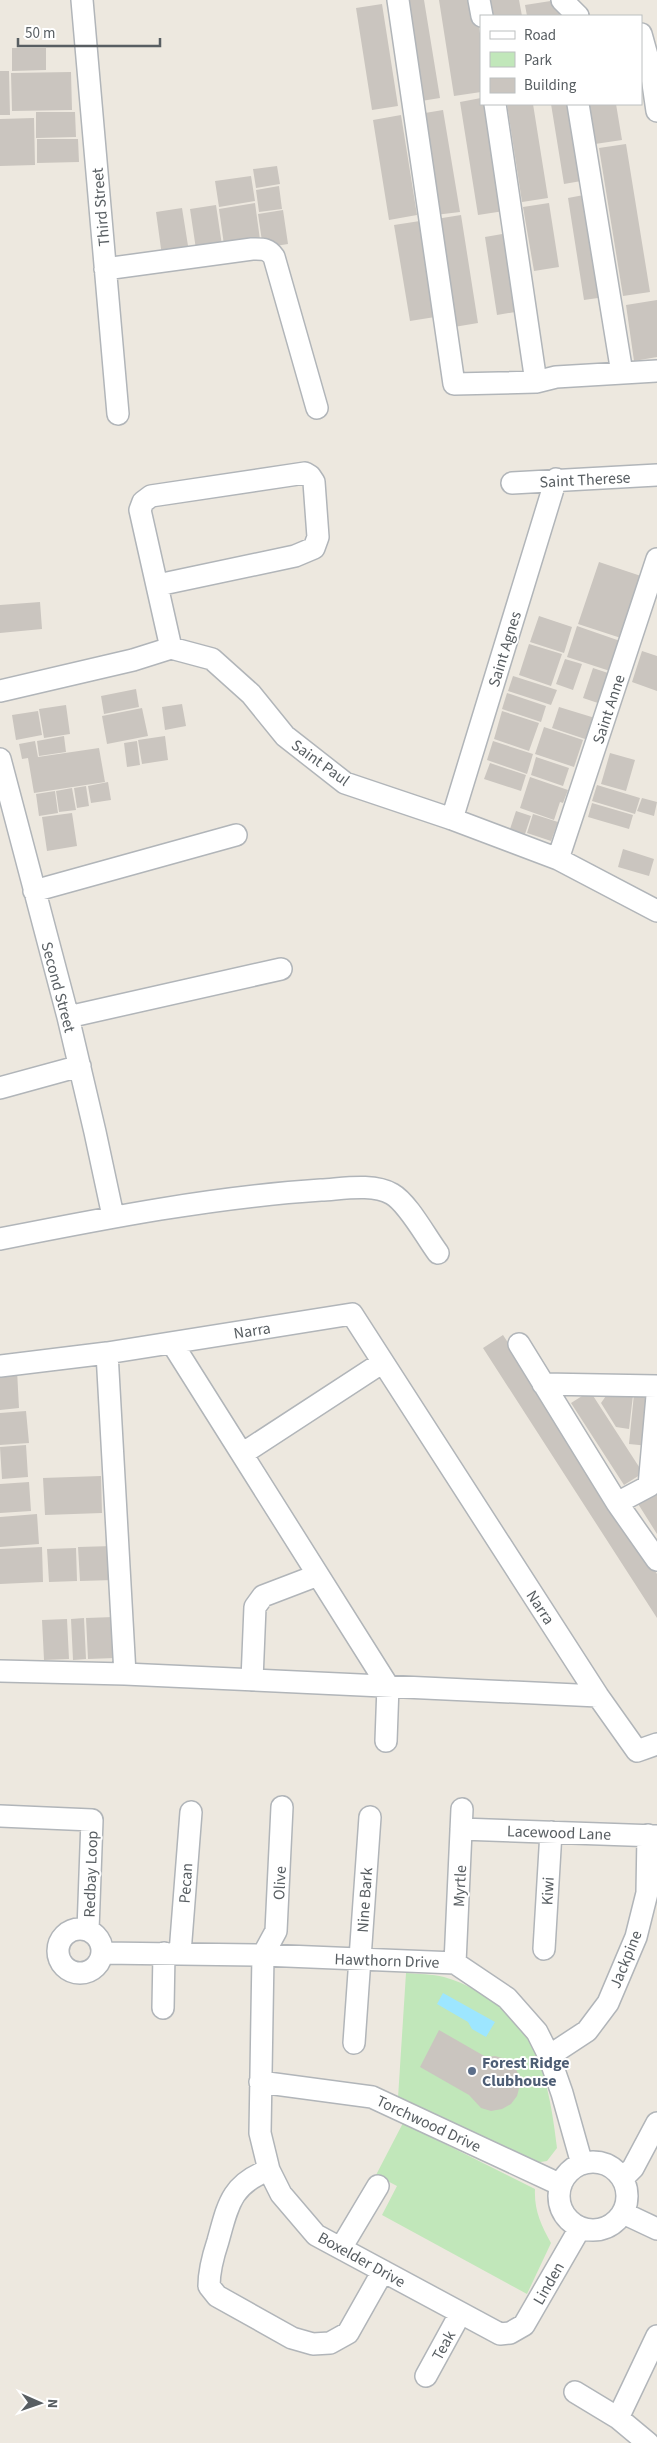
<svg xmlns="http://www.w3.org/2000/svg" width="657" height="2443" font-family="'Source Sans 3',sans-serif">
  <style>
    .green { fill: #c1e7ba }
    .water { fill: #9de6ff }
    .building { fill: #cac5bf }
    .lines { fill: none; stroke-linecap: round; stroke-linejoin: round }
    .minor-casing { stroke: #b1b5b9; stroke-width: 24 }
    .minor { stroke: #fff; stroke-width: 21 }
    .service-dot { fill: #5c6f8a; stroke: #fff; stroke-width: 2 }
    .labels { text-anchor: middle; stroke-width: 4; stroke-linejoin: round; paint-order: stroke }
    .street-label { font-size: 16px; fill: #585e62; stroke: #fff }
    .service-label { font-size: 16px; font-weight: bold; fill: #4e5e75; stroke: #fff; text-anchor: start }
  </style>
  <rect width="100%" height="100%" fill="#ede8df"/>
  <path class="green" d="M406,1973C419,1974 432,1974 444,1977C477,1986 515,2013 531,2044C547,2074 553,2114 557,2148L547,2161L534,2163L398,2098Z
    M403,2123L535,2189C534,2210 541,2225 551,2243L527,2294L382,2215L397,2186L376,2175Z"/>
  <path class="water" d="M443,1993L495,2022L486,2037L472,2029L468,2022L437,2004Z"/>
  <path class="building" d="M402,0H424L440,98L415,102Z
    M439,0H474L481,39V92L454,96Z
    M481,0H519L522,16H483Z
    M557,0L560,16H527L525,5Z
    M382,4L398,106L372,110L356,8Z
    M12,48H46V70L12,71Z
    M0,71H9L10,115H0Z
    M71,72L72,110L12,111L11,73Z
    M481,98V104H487L504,211L478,215L460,102Z
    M507,104H533L548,198L522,202Z
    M551,104H575L587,180L564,184Z
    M589,104H616L622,140L595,144Z
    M443,110L460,212L435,215L419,114Z
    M36,112H75L76,137L36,138Z
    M401,115L417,215L389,220L373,120Z
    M34,118L35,165L0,166V119Z
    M37,139H78L79,162L37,163Z
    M626,144L650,292L623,296L599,148Z
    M277,166L280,184L256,188L253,169Z
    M251,176L255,201L219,207L215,181Z
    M279,186L282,209L259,212L256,190Z
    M589,194L605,297L584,300L568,198Z
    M255,203L261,247L225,252L219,209Z
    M549,203L559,267L534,271L523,207Z
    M216,205L223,252L197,256L190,209Z
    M182,208L189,252L162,256L156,212Z
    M283,210L288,244L263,248L258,214Z
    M461,215L478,323L454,327L436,219Z
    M420,221L435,317L410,321L394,225Z
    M508,233L521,311L497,315L485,237Z
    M657,300V357L634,361L626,305Z
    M599,562L644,577L624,639L578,624Z
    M40,602L42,629L0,633V605Z
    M539,616L572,627L564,653L530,642Z
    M577,626L623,642L613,672L567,657Z
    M529,644L562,654L551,686L519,675Z
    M642,651L657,656V691L632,682Z
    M565,659L582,664L573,690L556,684Z
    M593,668L611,674L601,704L583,698Z
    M513,676L557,690L551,705L508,691Z
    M136,689L139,707L104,714L101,696Z
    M507,693L546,706L541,722L502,709Z
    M182,704L186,726L165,730L162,707Z
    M66,705L70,734L44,738L39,709Z
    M559,707L595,718L588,740L552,728Z
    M142,708L148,736L107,744L102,716Z
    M38,711L42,735L16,740L12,715Z
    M502,711L539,723L529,751L494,739Z
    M544,727L583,740L574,767L535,754Z
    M64,736L66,752L39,756L37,741Z
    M165,736L168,760L142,764L138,740Z
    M35,741L38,757L99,748L105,782L34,793L28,758L22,759L19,744Z
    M137,741L140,765L127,767L124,743Z
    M493,741L533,754L527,774L487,760Z
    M610,753L635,760L626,791L601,784Z
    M536,757L569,768L563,786L531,775Z
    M490,763L526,775L521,791L484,779Z
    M530,777L568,790L563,803L560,802L554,820L520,808Z
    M108,782L111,800L91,803L88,786Z
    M597,785L640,798L635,814L592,801Z
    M86,786L89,806L77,808L74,788Z
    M72,788L76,810L59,812L56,791Z
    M55,791L58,813L39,816L36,794Z
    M642,798L657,802L654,816L637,811Z
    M592,803L633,815L629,829L588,817Z
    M516,811L531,816L525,834L510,829Z
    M72,813L77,846L47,851L42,817Z
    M533,814L558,822L551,841L527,833Z
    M623,849L654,859L649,876L618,867Z
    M503,1335L657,1574V1618L483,1348Z
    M17,1370L19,1408L0,1410V1371Z
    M590,1391L643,1473L624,1485L571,1403Z
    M608,1393L633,1395L629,1429L616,1427L601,1403Z
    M634,1394L654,1396L649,1446L629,1444Z
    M26,1411L29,1443L0,1445V1413Z
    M26,1445L28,1477L2,1479L0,1447Z
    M101,1476L102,1513L45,1515L43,1478Z
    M29,1482L31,1511L0,1513V1484Z
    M657,1490V1534L635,1499Z
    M37,1514L39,1544L0,1547V1517Z
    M113,1546L114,1580L80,1581L78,1547Z
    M42,1547L43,1582L0,1584V1549Z
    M76,1548L77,1581L49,1582L47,1549Z
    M114,1617L115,1658L88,1659L86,1618Z
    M84,1618L86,1659L73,1660L71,1619Z
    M67,1619L69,1659L44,1660L42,1620Z
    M439,2030L486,2057L495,2056L506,2059L514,2066L519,2075L520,2085L517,2096L511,2104L502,2109L491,2111L481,2108L469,2095L420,2067Z"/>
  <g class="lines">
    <defs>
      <path id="minor" d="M82,0L118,414
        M398,0L454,384L536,382L556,377L657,371
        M479,0L482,16
        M562,0L578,16
        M641,34L651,70L657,74
        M651,70L657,111
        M495,104L536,382
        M578,104L622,373
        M105,269L252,249C262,249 268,248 274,257L317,408
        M512,483L657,475
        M158,585L295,556L314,548L318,537L314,482L310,476L305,473L151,496L143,502L140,510L171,648
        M0,691L133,660L171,648L212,659L251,694L285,736L345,783L452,819L558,859L657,911
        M0,759L68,1017L95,1132L113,1216
        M452,819L556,479
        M558,859L657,559
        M34,891L236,835
        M68,1017L281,969
        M0,1088L80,1066
        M0,1239C106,1218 213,1197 321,1190C342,1189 373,1183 392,1194C408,1203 426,1237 438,1253
        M172,1343L388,1686L386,1741
        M519,1344L617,1503L657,1560
        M107,1353L125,1674
        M0,1366L107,1353L352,1314L598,1696L637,1751L657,1744
        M543,1384L657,1386
        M242,1454L383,1362
        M617,1503L649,1486L657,1396
        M0,1671L125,1674L598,1696
        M252,1680L255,1607L263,1596L318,1575
        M282,1807L276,1931L263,1955L260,2133L269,2170L281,2194L316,2235L500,2334L510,2333L524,2325L580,2228
        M0,1816L92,1820L88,1930
        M461,1829L657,1836
        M58 1951a22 22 0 1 1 44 0a22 22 0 1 1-44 0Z
        M544,1949L551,1832
        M102,1953L263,1955L455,1963L507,1998L537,2032L549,2056L562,2093L582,2164
        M180,1953L191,1812
        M455,1963L462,1809
        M163,2008L164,1953
        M354,2043L370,1817
        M549,2056L587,2031L608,2003L636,1937L647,1893L648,1835
        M260,2082L372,2097L561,2185
        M559 2196a34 34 0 1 1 68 0a34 34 0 1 1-68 0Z
        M269,2170C231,2184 228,2205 218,2241C213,2256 209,2270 209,2286L217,2296L292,2338L313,2344L330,2343L348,2333L383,2271
        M623,2178L633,2168L657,2123
        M623,2213L657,2229
        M341,2248L378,2186
        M426,2376L460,2314
        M575,2392L618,2418L648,2443
        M618,2418L657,2336"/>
    </defs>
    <use href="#minor" class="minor-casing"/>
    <use href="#minor" class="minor"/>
  </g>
  <circle class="service-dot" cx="472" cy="2071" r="5"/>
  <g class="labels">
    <g class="street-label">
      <text transform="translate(100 207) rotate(-95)" y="6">Third Street</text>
      <text transform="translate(585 479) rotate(-3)" y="6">Saint Therese</text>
      <text transform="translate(504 649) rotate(-73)" y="6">Saint Agnes</text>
      <text transform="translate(608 709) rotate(-72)" y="6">Saint Anne</text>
      <text transform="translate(321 762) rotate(36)" y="6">Saint Paul</text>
      <text transform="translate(59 987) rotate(75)" y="6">Second Street</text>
      <text transform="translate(252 1330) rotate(-9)" y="6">Narra</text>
      <text transform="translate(541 1607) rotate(57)" y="6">Narra</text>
      <text transform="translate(559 1832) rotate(2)" y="6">Lacewood Lane</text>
      <text transform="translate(90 1874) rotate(-88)" y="6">Redbay Loop</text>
      <text transform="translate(185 1883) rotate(-86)" y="6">Pecan</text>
      <text transform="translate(279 1883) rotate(-87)" y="6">Olive</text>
      <text transform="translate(459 1886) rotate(-87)" y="6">Myrtle</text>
      <text transform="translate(547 1891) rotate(-87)" y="6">Kiwi</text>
      <text transform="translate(364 1900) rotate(-86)" y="6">Nine Bark</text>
      <text transform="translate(625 1959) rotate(-68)" y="6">Jackpine</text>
      <text transform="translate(387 1960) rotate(2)" y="6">Hawthorn Drive</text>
      <text transform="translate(429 2123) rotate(25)" y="6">Torchwood Drive</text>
      <text transform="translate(362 2259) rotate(29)" y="6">Boxelder Drive</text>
      <text transform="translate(548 2283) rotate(-60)" y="6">Linden</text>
      <text transform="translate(443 2345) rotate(-61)" y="6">Teak</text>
    </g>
    <g class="service-label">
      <text x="482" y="2068">Forest Ridge<tspan x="482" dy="18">Clubhouse</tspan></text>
    </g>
  </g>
  <rect x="480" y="15" width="162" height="90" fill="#ffffff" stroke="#bcbfc0"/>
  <rect x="490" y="31" width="25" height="8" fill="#ffffff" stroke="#bcbfc0"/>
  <text x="524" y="40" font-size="15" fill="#585e62">Road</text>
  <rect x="490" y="52" width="25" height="15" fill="#c1e7ba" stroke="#bcbfc0"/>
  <text x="524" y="65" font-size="15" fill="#585e62">Park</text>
  <rect x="490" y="78" width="25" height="15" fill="#cac5bf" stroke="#bcbfc0"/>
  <text x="524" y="90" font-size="15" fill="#585e62">Building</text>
  <g transform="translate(40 2403) rotate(92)" stroke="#ffffff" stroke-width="4" paint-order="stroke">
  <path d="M0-4L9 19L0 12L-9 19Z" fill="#585e62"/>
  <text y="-8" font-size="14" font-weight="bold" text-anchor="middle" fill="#585e62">N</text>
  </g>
  <path d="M18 38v8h142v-8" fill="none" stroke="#585e62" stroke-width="2.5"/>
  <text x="25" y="38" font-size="15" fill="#585e62" stroke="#ffffff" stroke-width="4" paint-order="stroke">50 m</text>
</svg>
